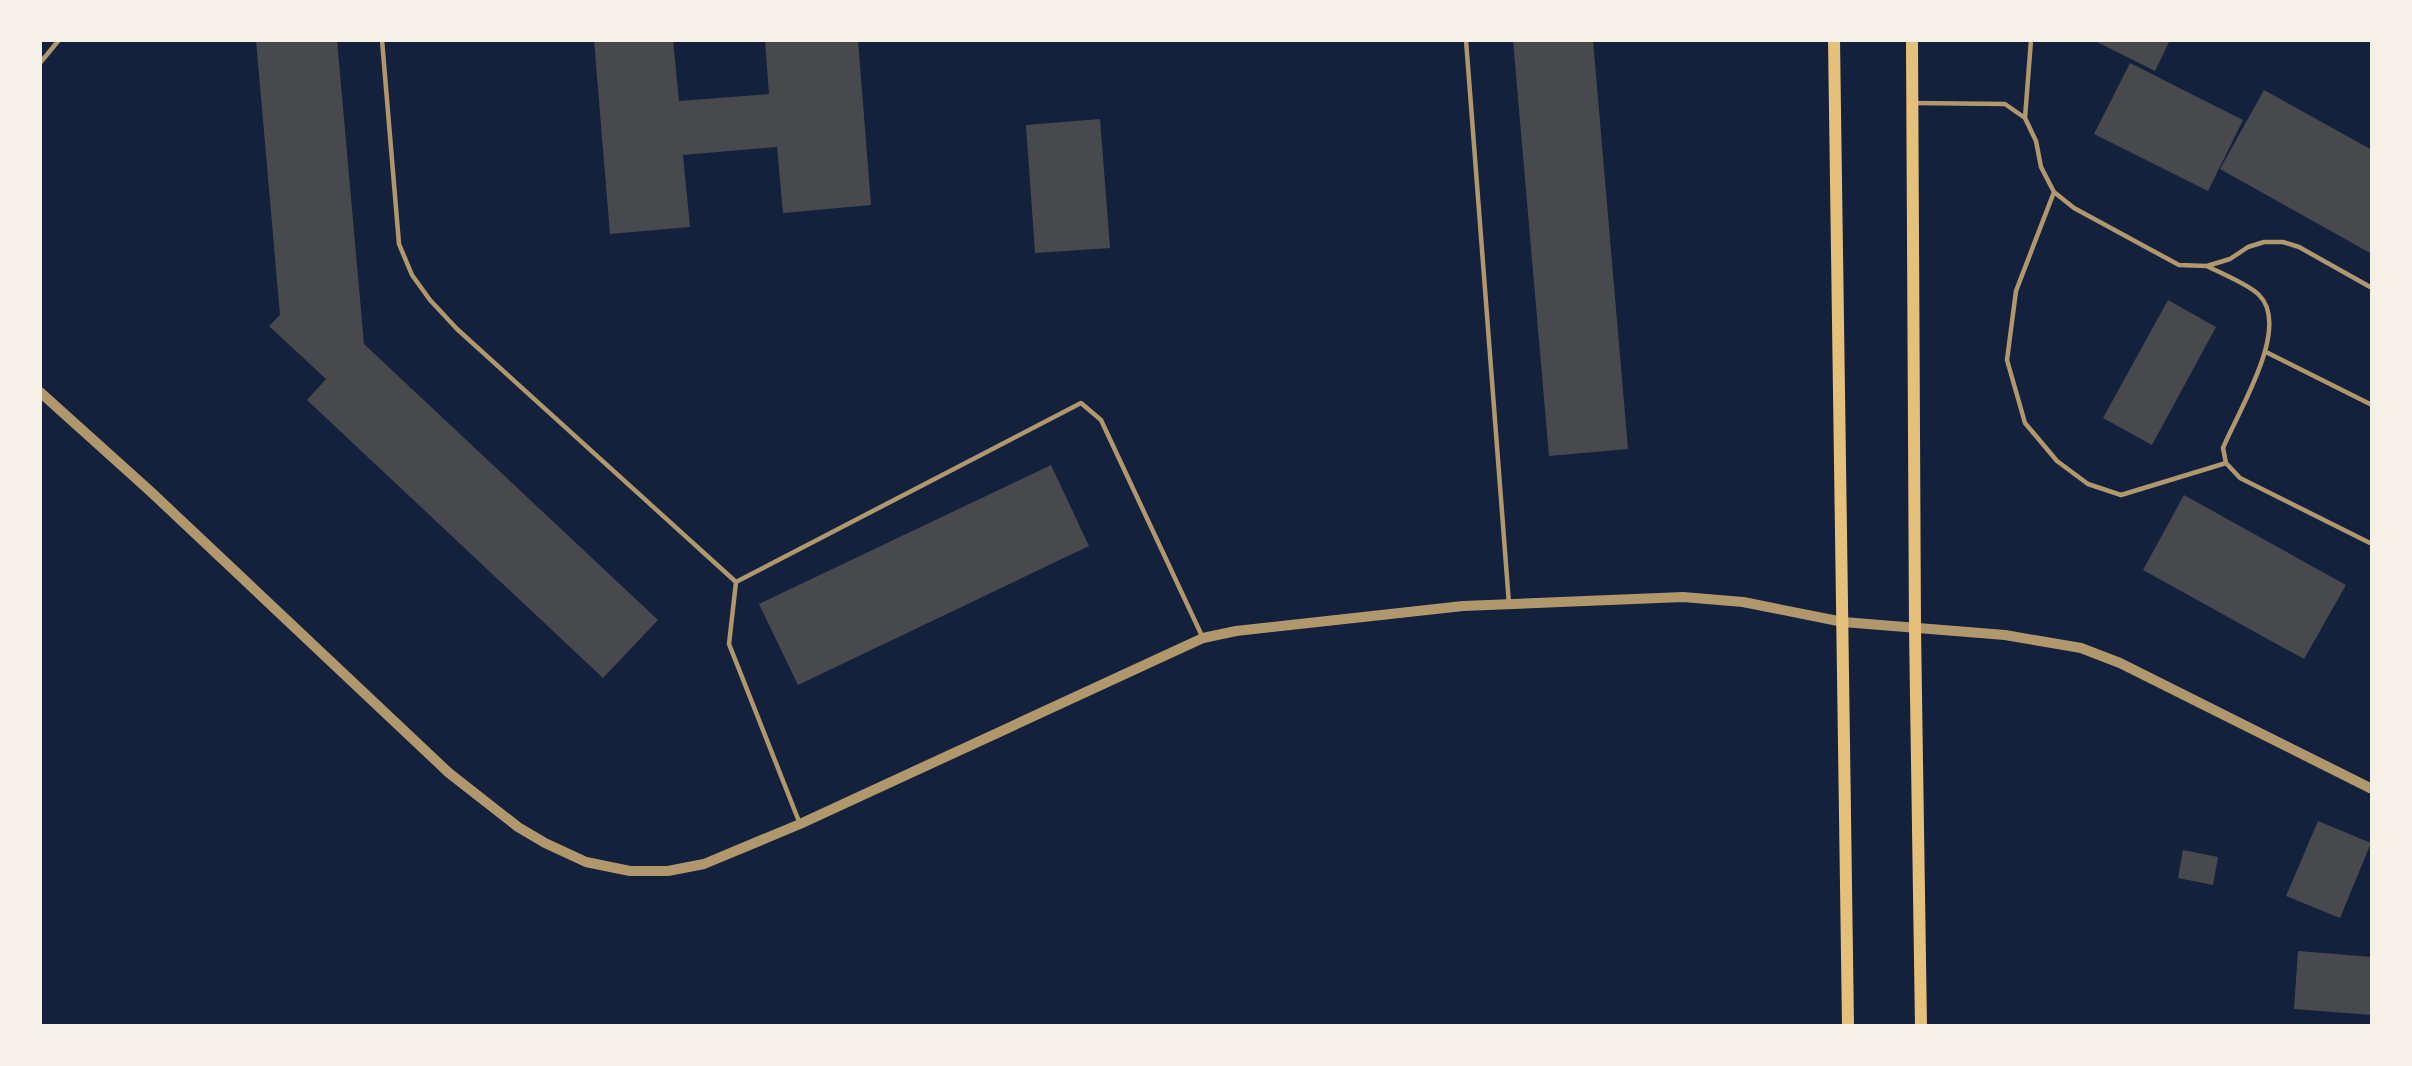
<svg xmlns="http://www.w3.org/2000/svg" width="2412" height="1066" font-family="Arial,sans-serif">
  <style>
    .building { fill: #48494c }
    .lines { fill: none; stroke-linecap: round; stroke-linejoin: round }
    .service { stroke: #b1986c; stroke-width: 4.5 }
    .tertiary { stroke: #b1986c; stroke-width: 10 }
    .secondary { stroke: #e5c07b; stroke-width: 12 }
  </style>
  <rect width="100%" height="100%" fill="#14213d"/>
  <path class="building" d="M256,40H337L364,344L658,620L603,678L307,400L326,379L269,326L280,315Z
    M594,40H673L679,101L769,94L765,40H858L871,205L783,213L777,147L683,155L690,227L610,234Z
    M1513,40H1593L1628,449L1549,456Z
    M2093,40H2170L2155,71Z
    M2130,63L2243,120L2208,191L2094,134Z
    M2264,90L2372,150V254L2220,169Z
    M1100,119L1110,248L1035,253L1026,125Z
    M2168,300L2216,327L2152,445L2103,418Z
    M1051,465L1089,546L798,685L759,604Z
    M2184,495L2346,585L2304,659L2143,570Z
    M2318,821L2371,843L2340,918L2286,896Z
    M2183,850L2218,857L2213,885L2178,878Z
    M2298,951L2372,957V1015L2294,1009Z"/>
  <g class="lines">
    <path class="service" d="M382,40L399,244L412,275L430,300L457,329L736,582
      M1466,40L1509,604
      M40,63L59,40
      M1913,103L2005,104L2025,118L2036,141L2041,167L2054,192L2074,208L2179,265L2207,266L2230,259L2248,247L2264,242H2283L2299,247L2372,288
      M2025,118L2031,40
      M2054,192L2016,291L2007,360L2025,423L2057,461L2088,484L2121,495L2226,463
      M2207,266C2220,273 2250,285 2259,295C2292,327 2237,413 2223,448L2226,463L2240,478L2372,544
      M2266,352L2372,405
      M800,824L729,644L736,582L1081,403L1101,420L1202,636"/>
    <path class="tertiary" d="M40,392L150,491L449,773L518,827L545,843L586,862L630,871H668L704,864L800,824L1203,638L1236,631L1463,606L1683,597L1743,602L1843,622L2005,635L2081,648L2120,663L2372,789"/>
    <path class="secondary" d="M1834,40L1848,1026
      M1912,40L1915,629L1921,1026"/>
  </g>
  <rect width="2412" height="1066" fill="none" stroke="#f6f1e7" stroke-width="84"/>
</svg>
